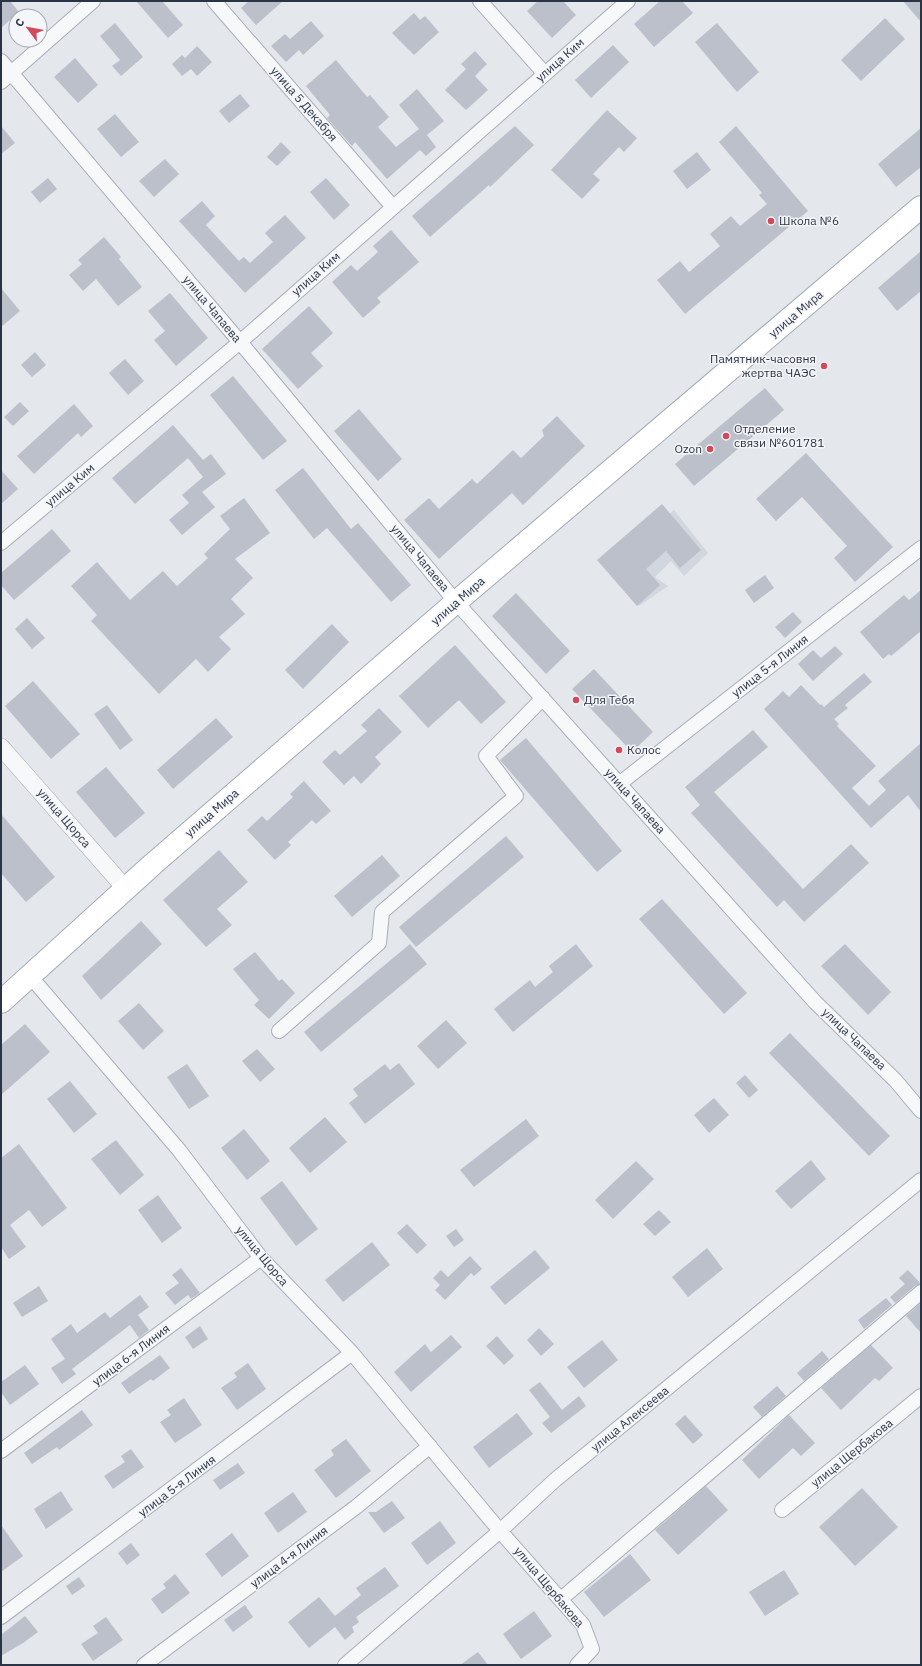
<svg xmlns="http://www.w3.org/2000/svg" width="922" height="1666" font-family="'IBM Plex Sans',sans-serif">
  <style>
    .built { fill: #d2d6de }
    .building { fill: #bbc0ca }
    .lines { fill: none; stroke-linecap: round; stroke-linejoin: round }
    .minor-casing { stroke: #a9aeb7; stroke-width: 16 }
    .tertiary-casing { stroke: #a9aeb7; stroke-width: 18 }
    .primary-casing { stroke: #a3abb8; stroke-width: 24 }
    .minor { stroke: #f7f8fa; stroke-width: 14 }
    .tertiary { stroke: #f7f8fa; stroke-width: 17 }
    .primary { stroke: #fff; stroke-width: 22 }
    .poi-dot { fill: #d1495b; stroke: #f4f6f9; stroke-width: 1.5 }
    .labels { text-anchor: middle; stroke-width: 3; stroke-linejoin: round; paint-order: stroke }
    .street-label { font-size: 12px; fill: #2b3445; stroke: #f4f6f9 }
    .poi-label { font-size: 12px; fill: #2b3445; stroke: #f4f6f9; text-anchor: start }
  </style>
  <rect width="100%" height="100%" fill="#e4e7ec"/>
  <path class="built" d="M674,510L708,553L684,576L671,561L655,577L668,586L639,606L606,567Z"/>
  <path class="building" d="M1,1H10L19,12L1,28Z
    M136,1H162L183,25L168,38Z
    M249,1H283L256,25L241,8Z
    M538,1H563L576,15L552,38L527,11Z
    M660,1H682L693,13L654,47L634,24Z
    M903,1H921V22Z
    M414,13L420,20L425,16L439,32L414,55L392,33Z
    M885,18L905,39L861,81L841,60Z
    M311,21L324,36L303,55L299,50L286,62L271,46L285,34L290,39Z
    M115,23L143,57L121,76L112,66L120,60L100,36Z
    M717,23L759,72L737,92L695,42Z
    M613,45L629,62L591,98L575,80Z
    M197,46L212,62L197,76L191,69L182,76L172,64L182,55L185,58Z
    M475,51L487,64L475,76L488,90L466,110L445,90L466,69L461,64Z
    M75,58L98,85L78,103L54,77Z
    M336,60L367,97L370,95L389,117L378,127L396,147L419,129L399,105L417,89L444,121L427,135L436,147L426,156L420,150L387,179L355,142L352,146L334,126L327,118L330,115L306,86Z
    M240,94L250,106L229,123L219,111Z
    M607,110L637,138L624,152L619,147L593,174L600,180L582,199L551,170Z
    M115,114L139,142L121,157L97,129Z
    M1,126L15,143L1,154Z
    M515,126L534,145L490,187L489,185L430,237L412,216Z
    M736,126L808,211L685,314L657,280L680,261L689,272L720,246L710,234L731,216L740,226L767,204L759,195L762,193L719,142Z
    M921,128V167L896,187L878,164Z
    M281,142L291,152L277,166L267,157Z
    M697,152L711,170L687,189L673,171Z
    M165,159L179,174L154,197L139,181Z
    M48,178L57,189L40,203L31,192Z
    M326,178L350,205L334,220L310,192Z
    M202,201L215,216L206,225L239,261L244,257L250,263L273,242L265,233L285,215L306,238L245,293L179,221Z
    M391,230L419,262L377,298L381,302L363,318L332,282L351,265L357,271L378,252L373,246Z
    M104,237L121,257L119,259L142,287L118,306L96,279L83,291L69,275L82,264L78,260Z
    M921,251V291L897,311L878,288Z
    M1,288L20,311L1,327Z
    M170,293L208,338L176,366L154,340L165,331L148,311Z
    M309,306L333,333L311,353L323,366L298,389L262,349Z
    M35,352L46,365L32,377L21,365Z
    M125,359L144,381L128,395L109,373Z
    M233,376L287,441L263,460L210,395Z
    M765,388L784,410L694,486L675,464Z
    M20,402L29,411L13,426L4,417Z
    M74,404L93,426L81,437L78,433L34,474L17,456Z
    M359,409L402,459L378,481L334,431Z
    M557,416L585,446L523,505L512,493L439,559L404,520L429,498L439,509L472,479L477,484L513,450L521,458L544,436L542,430Z
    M173,425L203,460L211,454L226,474L202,492L215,507L182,535L169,520L189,503L182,495L203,477L188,458L135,504L112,478Z
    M806,453L893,547L855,582L834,558L847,546L802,497L776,521L756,499Z
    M303,468L351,529L358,523L411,585L391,602L327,528L314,539L275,490Z
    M1,470L18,489L1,504Z
    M244,498L270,533L235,559L253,578L231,599L245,614L219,637L231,649L208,672L196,659L159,694L91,621L97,615L71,586L97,562L130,600L163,571L177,586L208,558L204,554L230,529L220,516Z
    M662,504L701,550L680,568L666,551L646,569L660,585L637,606L597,560Z
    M52,529L71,551L14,600L1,585V573Z
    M765,575L774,588L754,603L745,590Z
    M921,590V631L891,656L889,654L883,659L860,632L904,595L909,600Z
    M516,593L570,651L546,674L492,616Z
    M793,612L802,622L785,638L775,627Z
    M27,618L45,638L32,649L15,629Z
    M332,624L349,642L303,689L285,670Z
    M455,645L506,702L481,724L459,700L428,728L399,696Z
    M835,646L843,654L813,681L798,664L813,650L821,658Z
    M594,669L653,732L632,752L572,689Z
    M864,673L872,682L845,705L848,708L834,719L839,724L837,726L876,766L852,788L869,806L886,790L878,781L921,743V812L908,795L871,828L764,709L783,691L789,697L801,685L820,705L821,704L824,707Z
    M33,681L80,734L51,759L5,706Z
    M107,705L133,740L120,750L94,714Z
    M379,708L402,732L375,757L381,764L361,784L354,776L344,785L322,762L335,750L340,755L367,731L361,725Z
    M216,718L233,737L173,789L157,770Z
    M753,730L768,747L714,792L803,889L851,844L869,863L804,922L784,900L777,907L691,813L700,805L685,787Z
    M526,738L622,851L597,872L500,760Z
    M106,767L145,813L115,838L76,792Z
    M304,781L331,811L316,824L312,820L288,842L291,845L275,860L247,830L262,816L267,821L293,797L290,794Z
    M1,814L55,877L26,902L1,873Z
    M506,836L524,857L416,947L399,927Z
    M219,850L248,882L217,909L232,925L206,947L163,900Z
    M382,855L400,876L352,917L334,896Z
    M662,899L747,993L724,1014L639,919Z
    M141,921L162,944L101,1000L82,976Z
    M410,944L427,964L321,1052L304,1032Z
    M576,944L593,966L513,1032L494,1009L530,980L535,987L553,972L549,966Z
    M845,944L891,992L868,1015L821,966Z
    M255,952L279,981L282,979L295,993L269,1019L254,1005L259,1000L233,969Z
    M139,1003L164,1031L143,1050L118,1021Z
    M446,1020L467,1043L438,1069L417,1046Z
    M25,1024L50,1052L1,1095V1045Z
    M790,1033L890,1136L869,1156L769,1053Z
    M257,1049L275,1069L260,1082L242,1061Z
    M399,1063L415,1084L365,1124L349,1103L358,1096L353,1089L385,1064L390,1070Z
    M187,1064L209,1096L189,1109L167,1077Z
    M745,1075L758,1090L749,1098L736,1083Z
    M70,1081L97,1114L74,1133L47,1099Z
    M714,1098L729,1115L709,1133L694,1115Z
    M325,1117L347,1142L310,1173L289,1148Z
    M526,1119L539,1136L474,1187L460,1170Z
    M244,1129L270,1161L247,1180L221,1148Z
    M116,1140L144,1175L120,1195L91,1159Z
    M19,1144L67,1208L42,1227L29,1210L10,1225L26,1247L9,1259L1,1247V1158Z
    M811,1160L826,1179L791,1209L775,1191Z
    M636,1161L654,1179L613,1219L595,1200Z
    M282,1181L318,1229L296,1246L260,1198Z
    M158,1195L182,1228L162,1243L138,1210Z
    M659,1210L671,1222L655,1236L643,1224Z
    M407,1224L427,1245L417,1254L397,1233Z
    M456,1229L464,1240L454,1247L446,1236Z
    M372,1242L390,1265L343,1302L325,1280Z
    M707,1248L723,1269L688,1297L672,1277Z
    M535,1250L550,1268L505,1305L490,1287Z
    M470,1256L482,1269L474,1276L471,1273L445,1300L435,1290L440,1285L433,1278L441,1270L448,1277Z
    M181,1268L200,1293L191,1299L188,1295L175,1305L165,1293L179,1283L172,1275Z
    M908,1270L921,1284L915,1286L895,1303L890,1297L905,1284L899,1278Z
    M39,1286L48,1301L22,1317L13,1303Z
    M140,1295L149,1307L138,1315L149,1330L139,1338L130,1325L72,1369L76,1374L62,1384L51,1368L65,1359L51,1339L71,1324L77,1333L105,1312L110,1318Z
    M886,1298L892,1305L864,1329L858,1320Z
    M921,1303V1333L906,1316Z
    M200,1326L208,1339L193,1349L185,1337Z
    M539,1328L554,1344L541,1356L527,1340Z
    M451,1335L462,1347L411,1392L394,1372L425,1344L431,1352Z
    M497,1336L514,1356L504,1365L486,1346Z
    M602,1340L618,1360L584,1388L567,1367Z
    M871,1345L893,1368L879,1381L875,1378L841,1410L821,1388Z
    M822,1351L829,1359L804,1381L797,1373Z
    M160,1355L170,1368L153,1381L151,1379L129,1394L121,1383Z
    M248,1363L266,1389L237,1410L221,1388L237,1377L234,1373Z
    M25,1365L39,1384L10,1405L1,1392V1382Z
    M540,1382L562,1410L579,1396L586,1406L551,1433L542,1423L550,1417L529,1390Z
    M777,1386L786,1396L762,1417L753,1407Z
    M184,1398L202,1425L175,1443L160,1422L171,1415L167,1410Z
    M82,1410L93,1425L59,1450L57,1447L32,1464L24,1453Z
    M517,1413L533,1434L489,1468L473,1447Z
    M685,1415L703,1435L693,1444L675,1424Z
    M789,1415L815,1443L801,1456L793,1448L759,1479L742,1460Z
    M346,1439L371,1471L336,1498L314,1470L334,1455L331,1450Z
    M131,1449L144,1467L113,1489L104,1476L125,1462L121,1456Z
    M238,1463L245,1473L220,1490L213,1480Z
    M706,1486L728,1510L678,1555L655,1530Z
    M862,1488L898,1527L855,1566L819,1527Z
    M61,1491L73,1510L46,1529L34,1509Z
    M293,1492L307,1512L278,1533L264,1513Z
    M392,1501L405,1518L384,1533L368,1512H376Z
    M440,1521L456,1543L427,1565L411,1543Z
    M1,1525L23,1556L1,1572Z
    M232,1533L249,1556L222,1577L205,1554Z
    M131,1543L140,1555L127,1565L118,1553Z
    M630,1554L651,1580L604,1617L584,1592Z
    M385,1567L399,1586L356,1617L359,1622L352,1627L354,1632L345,1640L335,1627L309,1648L288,1622L319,1597L335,1616L361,1595L356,1588Z
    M784,1570L799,1594L765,1616L749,1592Z
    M175,1574L190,1593L162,1614L151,1599L166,1588L163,1584Z
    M79,1577L85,1586L72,1595L66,1586Z
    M245,1605L253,1617L233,1632L224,1620Z
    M534,1611L552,1636L521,1659L503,1634Z
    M25,1616L38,1632L23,1643L1,1656V1635Z
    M106,1617L123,1640L93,1661L81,1644L98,1633L93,1626Z
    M478,1652L488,1665H460Z"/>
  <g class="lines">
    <defs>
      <path id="minor" d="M214,1L393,207
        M480,1L545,74
        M1,61L240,342L456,602L815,1002L896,1081L921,1111
        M1,82L93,1
        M1,543L240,342L628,1
        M619,784L921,548
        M30,976L179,1150L261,1258L352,1353L500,1531L583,1625L592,1649L577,1665
        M279,1031L379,943L382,912L516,796L486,756L543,698
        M1,1451L261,1258
        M782,1510L921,1396
        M561,1599L921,1292
        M1,1617L352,1353
        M144,1665L356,1507L430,1446
        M345,1665L500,1531L555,1480L921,1180"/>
      <path id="tertiary" d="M1,747L126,889"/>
      <path id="primary" d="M1,1002L153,864L456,602L921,207"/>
    </defs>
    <use href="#minor" class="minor-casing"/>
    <use href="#tertiary" class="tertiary-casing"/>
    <use href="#primary" class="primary-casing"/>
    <use href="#minor" class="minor"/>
    <use href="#tertiary" class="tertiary"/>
    <use href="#primary" class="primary"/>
  </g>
  <g class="poi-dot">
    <circle cx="771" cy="221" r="4"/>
    <circle cx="824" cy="366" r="4"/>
    <circle cx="726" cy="436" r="4"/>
    <circle cx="710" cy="449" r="4"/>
    <circle cx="576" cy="700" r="4"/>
    <circle cx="619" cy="750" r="4"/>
  </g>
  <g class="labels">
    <g class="street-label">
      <text transform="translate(560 60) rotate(-41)" y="4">улица Ким</text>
      <text transform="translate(304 104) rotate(49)" y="4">улица 5 Декабря</text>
      <text transform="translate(316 274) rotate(-41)" y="4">улица Ким</text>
      <text transform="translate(212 309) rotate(50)" y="4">улица Чапаева</text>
      <text transform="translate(796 314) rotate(-40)" y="4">улица Мира</text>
      <text transform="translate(70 485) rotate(-40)" y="4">улица Ким</text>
      <text transform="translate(420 558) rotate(50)" y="4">улица Чапаева</text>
      <text transform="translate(458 601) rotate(-41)" y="4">улица Мира</text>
      <text transform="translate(770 666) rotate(-38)" y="4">улица 5-я Линия</text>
      <text transform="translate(635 801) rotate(48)" y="4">улица Чапаева</text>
      <text transform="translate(212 813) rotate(-41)" y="4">улица Мира</text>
      <text transform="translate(64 818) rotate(49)" y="4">улица Щорса</text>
      <text transform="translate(854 1039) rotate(44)" y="4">улица Чапаева</text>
      <text transform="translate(262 1256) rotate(50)" y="4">улица Щорса</text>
      <text transform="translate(131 1355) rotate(-37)" y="4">улица 6-я Линия</text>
      <text transform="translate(630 1419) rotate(-39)" y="4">улица Алексеева</text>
      <text transform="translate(852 1453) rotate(-39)" y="4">улица Щербакова</text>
      <text transform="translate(177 1486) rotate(-37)" y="4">улица 5-я Линия</text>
      <text transform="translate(289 1557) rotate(-37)" y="4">улица 4-я Линия</text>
      <text transform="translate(549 1587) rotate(50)" y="4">улица Щербакова</text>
    </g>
    <g class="poi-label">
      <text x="779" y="225">Школа №6</text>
      <text x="816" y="363" text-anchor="end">Памятник-часовня<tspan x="816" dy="14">жертва ЧАЭС</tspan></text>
      <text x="734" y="433">Отделение<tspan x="734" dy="14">связи №601781</tspan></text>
      <text x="702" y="453" text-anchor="end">Ozon</text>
      <text x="584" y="704">Для Тебя</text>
      <text x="627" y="754">Колос</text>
    </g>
  </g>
  <rect width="922" height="1666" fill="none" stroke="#2b3445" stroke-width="4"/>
  <g transform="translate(28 28) rotate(302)"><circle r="19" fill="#f4f6f9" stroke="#a4a8b1"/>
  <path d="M0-3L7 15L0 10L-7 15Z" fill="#d1495b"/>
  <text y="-6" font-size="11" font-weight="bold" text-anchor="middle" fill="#2b3445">С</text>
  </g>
</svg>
